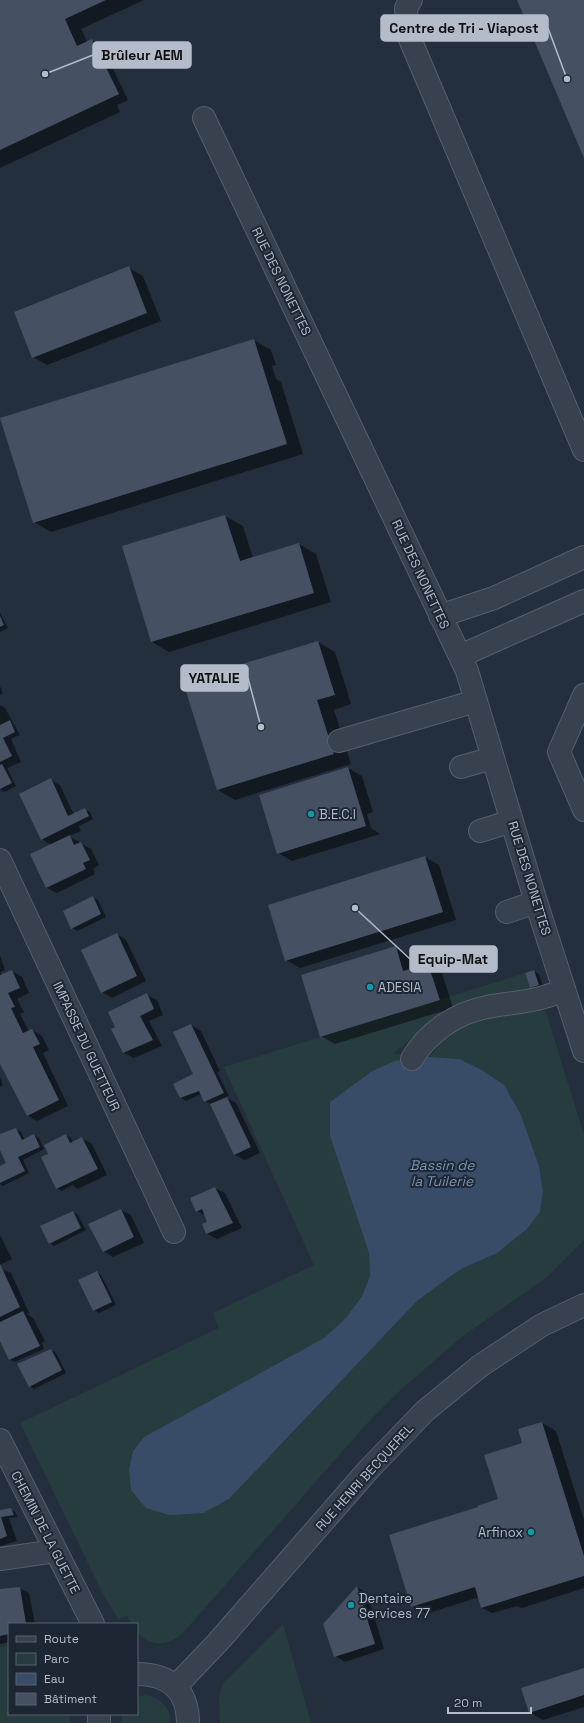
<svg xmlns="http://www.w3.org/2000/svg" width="584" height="1723" font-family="'Space Grotesk',sans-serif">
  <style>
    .green { fill: #263c3f }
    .water { fill: #394c67 }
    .shadow { fill: #0007 }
    .building { fill: #455162 }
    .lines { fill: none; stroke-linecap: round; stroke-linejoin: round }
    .minor-casing { stroke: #565f6c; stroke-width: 24 }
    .minor { stroke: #38414e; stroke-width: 22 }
    .culture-dot { fill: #0f9aa8; stroke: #1d2633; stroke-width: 1.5 }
    .labels { text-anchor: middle; stroke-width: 4; stroke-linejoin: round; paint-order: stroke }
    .street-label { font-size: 13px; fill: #b4bcc9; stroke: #1d2633 }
    .poi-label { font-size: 13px; fill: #b4bcc9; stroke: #1d2633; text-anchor: start }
    .water-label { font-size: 14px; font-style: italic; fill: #7c92b1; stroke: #1d2633 }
    .leader { fill: none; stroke: #b4bcc9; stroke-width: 1.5 }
    .callout-dot { fill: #b4bcc9; stroke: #1d2633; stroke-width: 1.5 }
    .callout { fill: #b4bcc9; stroke: #b4bcc9; stroke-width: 1.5 }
    .callout-label { font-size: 14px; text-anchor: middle; font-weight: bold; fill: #111 }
  </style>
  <rect width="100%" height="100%" fill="#242f3e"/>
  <path class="green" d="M525,973L531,992L433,1021L394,1053L413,1057L372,1071L330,1102V1136L369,1253L370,1276L362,1296L346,1318L324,1338L144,1437L133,1451L129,1469L276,1450L418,1300L461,1269L497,1253L527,1229L540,1212L543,1192L539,1166L521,1115L459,1059L428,1057L434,1052L437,1043L468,1020L535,1009L546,1012L584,1135V1240L547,1277L463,1336L397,1393L370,1420L182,1634C166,1647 151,1647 137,1632V1624H132L127,1616L118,1619L103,1594L20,1423L219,1328L213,1313L314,1265L224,1067Z
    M283,1624L311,1723H220L219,1697L223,1683Z
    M9,1645V1714H69L70,1723H0V1647Z
    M146,1695C161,1699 171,1707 170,1723H122V1714H137V1697Z"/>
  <path class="water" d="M428,1057L459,1059L482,1070L504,1085L521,1115L539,1166L543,1192L540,1212L527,1229L497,1253L461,1269L418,1300L229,1499L203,1513L169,1515L146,1508L131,1490L129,1469L133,1451L144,1437L324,1338L346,1318L362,1296L370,1276L369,1253L330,1136V1102L372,1071L395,1061Z"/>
  <path class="shadow" d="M0,0H144L81,29L88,43L92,40L102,46L128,100L117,105L120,112L0,168Z
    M129,268L143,276L161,321L47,365L33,357Z
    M254,340L271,350L276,365L272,366L276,379L281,382L303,454L51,532L34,522Z
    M225,516L243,526L253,558L299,544L316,554L331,602L169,652L152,642L123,547Z
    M0,613L8,628L0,632Z
    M318,642L335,652L351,704L334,710L351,764L235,800L218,790Z
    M0,686L3,693L0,695Z
    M0,705L5,708L20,735L11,739L21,762L7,768L16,786L4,792L0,789Z
    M348,768L362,776L373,812L367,814L371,828L380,834L292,861L278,853Z
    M51,780L60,785L74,815L85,810L90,812L93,819L79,826L81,831L69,836L91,849L99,865L93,869L95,874L57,893L47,888L52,845L41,839Z
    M425,857L439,865L456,920L300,968L286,960Z
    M93,897L98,900L106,917L77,931L72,928Z
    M117,934L126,940L146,981L112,998L102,992Z
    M395,947L409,955L414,969L428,965L442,973L453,1008L335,1044L321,1036Z
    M0,955L5,970L0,973L4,975L12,971L22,977L29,993L17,999L24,1012L20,1014L29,1032L32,1030L42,1036L49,1050L43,1053L68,1106L37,1121L27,1115L0,1061Z
    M534,971L539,974L543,987L536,990L531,987Z
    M147,995L157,1000L163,1015L149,1021L162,1046L134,1058L124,1053L112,1029Z
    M191,1025L201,1031L220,1071L217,1072L229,1096L225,1097L236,1103L260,1153L245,1160L235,1155L211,1104L205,1101L201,1094L186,1101L181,1098L175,1084L195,1074Z
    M0,1077L3,1085L0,1087Z
    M16,1129L21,1132L25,1140L34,1135L39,1138L44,1149L23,1160L29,1173L3,1186L0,1184V1167L8,1163L0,1147V1135Z
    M66,1135L71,1138L73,1143L82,1138L92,1144L107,1175L78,1189L72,1185L62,1191L57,1188L49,1154Z
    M215,1188L225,1193L242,1228L217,1239L207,1234L203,1225L209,1223L206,1216L197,1211L191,1199Z
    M121,1210L131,1215L144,1243L113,1257L103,1251Z
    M73,1212L78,1215L86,1230L54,1246L49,1243Z
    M0,1235L12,1259L0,1265Z
    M0,1268L11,1273L29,1313L27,1314L33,1318L45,1341L42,1343L44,1349L15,1362L10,1360L0,1339Z
    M96,1272L101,1275L116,1305L99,1313L94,1310Z
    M51,1350L56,1353L66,1373L34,1389L30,1386Z
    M542,1423L556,1431L584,1520V1588L522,1608L517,1606L492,1613L482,1608L479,1597L426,1614L412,1606L478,1508L499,1500L523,1444Z
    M10,1509L15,1512L18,1517L9,1518L17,1541L0,1546V1511Z
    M357,1587L367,1593L384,1649L345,1662L335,1656Z
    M19,1588L29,1593L35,1624H9V1642L0,1644V1590Z
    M584,1669V1707L543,1720L529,1712Z"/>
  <path class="building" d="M0,0H106L65,19L77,46L92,39L119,94L0,150Z
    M517,0H584V158Z
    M129,266L147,313L32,358L14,312Z
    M254,339L287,444L33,523L0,418Z
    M225,515L240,561L299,543L314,593L151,642L122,546Z
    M0,616L4,625L0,627Z
    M318,641L335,695L317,700L334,754L217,790L183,682Z
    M10,720L15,732L3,738L12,756L0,762V725Z
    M2,764L12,783L0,789V765Z
    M348,767L366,826L277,854L259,795Z
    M51,778L68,816L85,808L89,816L41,840L19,794Z
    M70,835L74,845L81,842L90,860L83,863L86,869L46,888L30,854Z
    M425,856L443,912L285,961L268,905Z
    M93,896L101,914L71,929L63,911Z
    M117,933L137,976L101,993L81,950Z
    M396,946L403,971L428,964L440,1000L320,1037L301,975Z
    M12,970L20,988L8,993L15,1007L11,1008L23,1033L32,1029L40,1044L33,1047L59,1100L27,1116L0,1064V975Z
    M534,970L539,985L530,988L525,973Z
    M147,993L154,1009L140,1016L153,1040L123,1053L111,1029L115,1027L108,1012Z
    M191,1024L224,1093L204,1102L199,1091L180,1098L173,1084L193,1074L173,1032Z
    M227,1097L251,1147L234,1155L210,1104Z
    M16,1128L22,1140L34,1134L40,1147L18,1157L25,1171L0,1183V1166L6,1163L0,1150V1134Z
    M66,1134L70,1143L82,1137L98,1169L56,1189L41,1157L48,1154L44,1145Z
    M215,1187L233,1223L206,1234L202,1224L207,1222L202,1209L196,1212L190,1198Z
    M121,1209L134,1237L103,1252L88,1224Z
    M73,1211L81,1228L49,1244L40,1226Z
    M0,1264L20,1307L0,1317Z
    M97,1271L112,1302L93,1311L78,1280Z
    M23,1311L40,1346L9,1360L0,1341V1322Z
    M51,1349L62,1370L29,1387L17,1364Z
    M542,1422L584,1556V1576L481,1608L475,1587L411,1607L389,1535L478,1507L477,1506L498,1499L484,1455L522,1443L518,1429Z
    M11,1508L14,1515L1,1517L7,1536L0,1539V1510Z
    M357,1586L375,1644L334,1657L323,1624Z
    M20,1587L26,1624H9V1634L0,1636V1589Z
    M584,1668V1695L529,1713L521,1688Z"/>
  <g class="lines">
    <defs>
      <path id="minor" d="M411,0L406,8L407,32L584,450
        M204,118L467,671L536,902L584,1051
        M440,616L494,598L584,557
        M460,656L584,601
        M584,695L559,752L584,810
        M339,741L476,701
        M461,767L493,758
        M480,831L512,821
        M0,860L174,1232
        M507,912L536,902
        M412,1059C428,1032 456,1013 487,1007C502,1004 517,1003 532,1000C543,998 554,994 564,990
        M0,1440L93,1624
        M0,1559L55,1551
        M137,1674C169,1674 188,1690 188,1723
        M175,1687L218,1642L369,1469L425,1411L480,1366L542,1325L584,1305
        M99,1714V1723"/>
    </defs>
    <use href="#minor" class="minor-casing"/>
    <use href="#minor" class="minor"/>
  </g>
  <g class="culture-dot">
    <circle cx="311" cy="814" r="4"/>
    <circle cx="370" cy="987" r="4"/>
    <circle cx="531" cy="1532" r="4"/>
    <circle cx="351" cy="1605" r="4"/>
  </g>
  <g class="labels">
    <g class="street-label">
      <text transform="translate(282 281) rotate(64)" y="5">RUE DES NONETTES</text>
      <text transform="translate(421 574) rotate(65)" y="5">RUE DES NONETTES</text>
      <text transform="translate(530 878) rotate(73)" y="5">RUE DES NONETTES</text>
      <text transform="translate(87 1046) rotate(65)" y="5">IMPASSE DU GUETTEUR</text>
      <text transform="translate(364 1477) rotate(-48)" y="5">RUE HENRI BECQUEREL</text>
      <text transform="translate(46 1532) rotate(63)" y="5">CHEMIN DE LA GUETTE</text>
    </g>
    <g class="poi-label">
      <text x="319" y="819">B.E.C.I</text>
      <text x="378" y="992">ADESIA</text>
      <text x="523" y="1537" text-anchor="end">Arfinox</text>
      <text x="359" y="1603">Dentaire<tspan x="359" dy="15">Services 77</tspan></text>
    </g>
    <g class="water-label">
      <text x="442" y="1170">Bassin de<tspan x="442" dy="16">la Tuilerie</tspan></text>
    </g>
  </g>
  <path class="leader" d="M567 79L548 28M45 74L93 55M261 727L248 678M355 908L410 959"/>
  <g class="callout-dot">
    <circle cx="567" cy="79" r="4"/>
    <circle cx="45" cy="74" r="4"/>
    <circle cx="261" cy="727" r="4"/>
    <circle cx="355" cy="908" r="4"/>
  </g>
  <g class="callout">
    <rect x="381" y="15" width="167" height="26" rx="4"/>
    <rect x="93" y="42" width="98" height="26" rx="4"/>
    <rect x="181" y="665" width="67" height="26" rx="4"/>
    <rect x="410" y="946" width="87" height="26" rx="4"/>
  </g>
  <g class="callout-label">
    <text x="464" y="33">Centre de Tri - Viapost</text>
    <text x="142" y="60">Brûleur AEM</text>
    <text x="214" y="683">YATALIE</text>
    <text x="453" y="964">Equip-Mat</text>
  </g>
  <rect x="8" y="1623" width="130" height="92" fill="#1d2633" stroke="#59626f"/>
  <rect x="16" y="1636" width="20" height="6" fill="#38414e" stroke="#59626f"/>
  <text x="44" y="1643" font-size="12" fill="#b4bcc9">Route</text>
  <rect x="16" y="1653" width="20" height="12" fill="#263c3f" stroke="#59626f"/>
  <text x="44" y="1663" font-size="12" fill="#b4bcc9">Parc</text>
  <rect x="16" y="1673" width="20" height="12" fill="#394c67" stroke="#59626f"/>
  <text x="44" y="1683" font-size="12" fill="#b4bcc9">Eau</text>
  <rect x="16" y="1693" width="20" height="12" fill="#455162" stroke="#59626f"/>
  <text x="44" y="1703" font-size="12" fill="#b4bcc9">Bâtiment</text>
  <path d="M448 1707v6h83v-6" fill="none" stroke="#b4bcc9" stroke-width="2"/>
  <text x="454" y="1707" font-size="12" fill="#b4bcc9" stroke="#1d2633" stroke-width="3" paint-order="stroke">20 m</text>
</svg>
